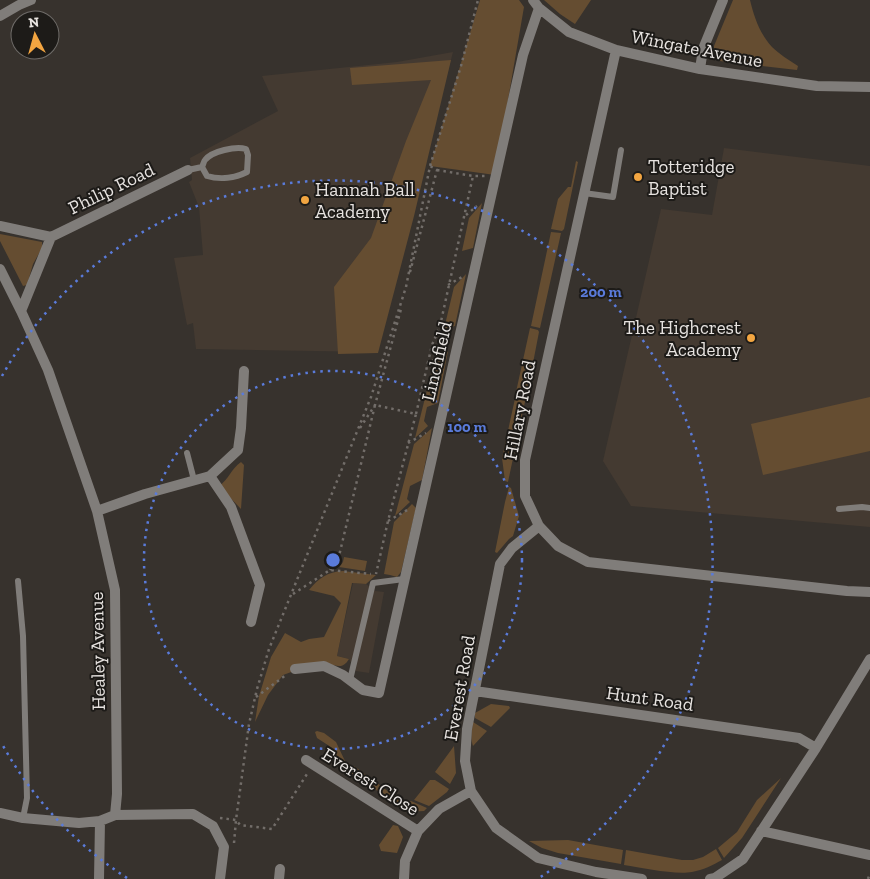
<svg xmlns="http://www.w3.org/2000/svg" width="870" height="879" font-family="'Zilla Slab',serif">
  <style>
    .built { fill: #443a31 }
    .green { fill: #654d31 }
    .lines { fill: none; stroke-linecap: round; stroke-linejoin: round }
    .path { stroke: #726d69; stroke-width: 2.5; stroke-dasharray: 2.5 4; stroke-linecap: butt }
    .service { stroke: #807d7a; stroke-width: 6 }
    .minor { stroke: #807d7a; stroke-width: 10 }
    .ring { fill: none; stroke: #5a7bda; stroke-width: 2.5; stroke-dasharray: 2.5 5 }
    .poi-dot { fill: #f2a541; stroke: #1d1b18; stroke-width: 2 }
    .labels { text-anchor: middle; stroke-width: 4; stroke-linejoin: round; paint-order: stroke }
    .street-label { font-size: 19px; fill: #e7e3e0; stroke: #1d1b18 }
    .poi-label { font-size: 19px; fill: #e7e3e0; stroke: #1d1b18; text-anchor: start }
    .centre { fill: #5a7bda; stroke: #1d1b18; stroke-width: 2.5 }
    .ring-label { font-size: 15px; text-anchor: middle; font-weight: bold; fill: #5a7bda; stroke: #1d1b18; stroke-width: 4; stroke-linejoin: round; paint-order: stroke }
  </style>
  <rect width="100%" height="100%" fill="#37322d"/>
  <path class="built" d="M453,52L375,352L196,349L193,323L187,325L174,258L203,255L199,207L189,182L192,180L190,158L278,111L262,76L397,62Z
    M724,148L870,166V527L631,506L603,461L661,209L712,215Z
    M353,583L366,584L375,591L384,592L369,673L356,671L349,659L337,656Z"/>
  <path class="green" d="M480,0H519L524,7L495,175L430,166Z
    M544,0H591L575,24L560,14Z
    M733,0H750C754,17 760,34 772,47C779,54 789,60 798,66L797,70L720,61C714,57 714,53 714,46Z
    M451,60L414,216L378,353L338,354L334,287L371,238L406,141L431,80L352,85L350,68Z
    M576,161L578,162L564,229L562,231L551,229L558,199L568,187H571Z
    M482,203L473,248L462,251L469,218Z
    M551,232L561,233L540,328L531,326Z
    M0,234L42,242V248L33,264L27,285L23,286L0,241Z
    M466,274L455,326L444,329L454,287Z
    M530,328L538,330L539,332L527,394L516,392Z
    M448,351L438,403L427,407L424,421L428,426L415,438L433,366Z
    M516,394L525,396L526,397L508,482L505,481L502,458Z
    M870,397V451L763,475L751,424Z
    M432,428L422,480L410,486L407,499L410,502L395,516L414,444Z
    M241,462L244,465L241,509L219,486C229,479 231,469 241,462Z
    M509,487L511,488L519,516L513,536L509,539L497,553L495,552L505,502Z
    M412,504L416,508L401,572L397,577L390,575L384,574L394,522Z
    M344,557L367,561L365,571L339,567L343,562Z
    M343,571L376,575L366,584L352,583L337,656L349,659C343,669 338,666 328,664C324,663 319,662 315,662L308,666L283,675L268,695L255,722L259,696L271,657L285,633L301,642L309,639L324,637L341,603L334,596L309,590C319,578 327,572 343,571Z
    M491,704L509,706L510,708L491,727L475,718V713Z
    M473,722L487,731L473,746C470,738 472,730 473,722Z
    M317,731L324,733L336,742L345,761L351,765L348,770L334,761L333,756L335,751L334,749L317,738L315,732Z
    M454,746L456,773L450,784L435,772Z
    M354,766L401,801H411L427,808L424,811L408,812L350,772Z
    M781,778L742,838L724,858L718,848L737,832L757,800Z
    M430,780H435L449,789L447,792L429,806L414,800Z
    M393,825L398,826L403,837L397,853L381,851L379,845Z
    M568,840L623,850L621,864L558,853L542,848L529,841Z
    M716,849L722,860C713,865 703,870 692,872C675,875 643,868 624,865L626,850L682,860H693L703,857Z"/>
  <g class="lines">
    <path class="path" d="M437,170L473,176H485
      M466,215L477,206
      M410,272L437,170L430,166
      M448,285L462,277
      M427,364L445,353
      M416,414L432,345L440,326L473,176
      M360,428L375,405L401,309
      M408,443L426,433
      M388,521L409,509
      M330,570L339,556L375,405L416,414L388,521L376,574
      M293,594L330,570L371,574
      M256,697L286,675
      M220,818L236,820L240,825L272,829L307,774
      M234,843L236,820L249,724L257,689L269,649L371,397L406,287L430,166L461,66L478,0
      M868,879L870,873"/>
    <path class="service" d="M188,170L202,167L207,176C220,180 235,178 247,172L248,155L246,149C236,146 212,151 205,160C204,161 203,165 202,167
      M584,193L613,197L621,150
      M187,453L194,480
      M839,509L862,507L870,508
      M18,581L23,636L27,798L23,818
      M350,680L373,583L404,579"/>
    <path class="minor" d="M533,0L539,8L569,32L616,50L700,69L817,86L870,87
      M0,16L19,5L31,0
      M616,50L525,460V496L539,526L558,546L588,562L847,591L870,592
      M700,69L703,49L723,0
      M0,226L51,237
      M0,269L21,311L48,370L97,511L115,590L117,794L115,815L100,821L79,823L23,818L0,813
      M21,311L51,237L188,170
      M210,476L231,507L260,585L251,622
      M97,511L145,494L210,476L238,450L241,428L244,371
      M539,526L512,548L500,564L467,729L465,761L471,791L496,828L538,858L596,872L642,879
      M295,669L324,666L343,675L363,690L379,693L523,55L539,8
      M475,691L799,738L816,748
      M306,760L418,831
      M115,815L193,814L213,826L224,847L220,879
      M761,831L870,855
      M99,879L100,821
      M279,879L280,869
      M404,879L405,861L418,831L439,809L471,791
      M710,879L715,878L743,859L816,748L870,659"/>
  </g>
  <g class="ring">
    <circle cx="333" cy="560" r="189"/>
    <path d="M127 878A379 379 0 0 1 2 744M2 376A379 379 0 1 1 539 878"/>
  </g>
  <g class="poi-dot">
    <circle cx="638" cy="177" r="5"/>
    <circle cx="305" cy="200" r="5"/>
    <circle cx="751" cy="338" r="5"/>
  </g>
  <g class="labels">
    <g class="street-label">
      <text transform="translate(697 48) rotate(11)" y="7">Wingate Avenue</text>
      <text transform="translate(111 188) rotate(-26)" y="7">Philip Road</text>
      <text transform="translate(436 361) rotate(-77)" y="7">Linchfield</text>
      <text transform="translate(519 410) rotate(-79)" y="7">Hillary Road</text>
      <text transform="translate(97 651) rotate(-91)" y="7">Healey Avenue</text>
      <text transform="translate(459 688) rotate(-80)" y="7">Everest Road</text>
      <text transform="translate(650 698) rotate(8)" y="7">Hunt Road</text>
      <text transform="translate(371 781) rotate(32)" y="7">Everest Close</text>
    </g>
    <g class="poi-label">
      <text x="648" y="173">Totteridge<tspan x="648" dy="22">Baptist</tspan></text>
      <text x="315" y="196">Hannah Ball<tspan x="315" dy="22">Academy</tspan></text>
      <text x="741" y="334" text-anchor="end">The Highcrest<tspan x="741" dy="22">Academy</tspan></text>
    </g>
  </g>
  <circle cx="333" cy="560" r="8" class="centre"/>
  <g class="ring-label">
    <text x="601" y="297">200 m</text>
    <text x="467" y="432">100 m</text>
  </g>
  <g transform="translate(35 35) rotate(354)"><circle r="24" fill="#1d1b18" stroke="#6e6b68"/>
  <path d="M0-4L9 19L0 12L-9 19Z" fill="#f2a541"/>
  <text y="-8" font-size="14" font-weight="bold" text-anchor="middle" fill="#e7e3e0">N</text>
  </g>
</svg>
